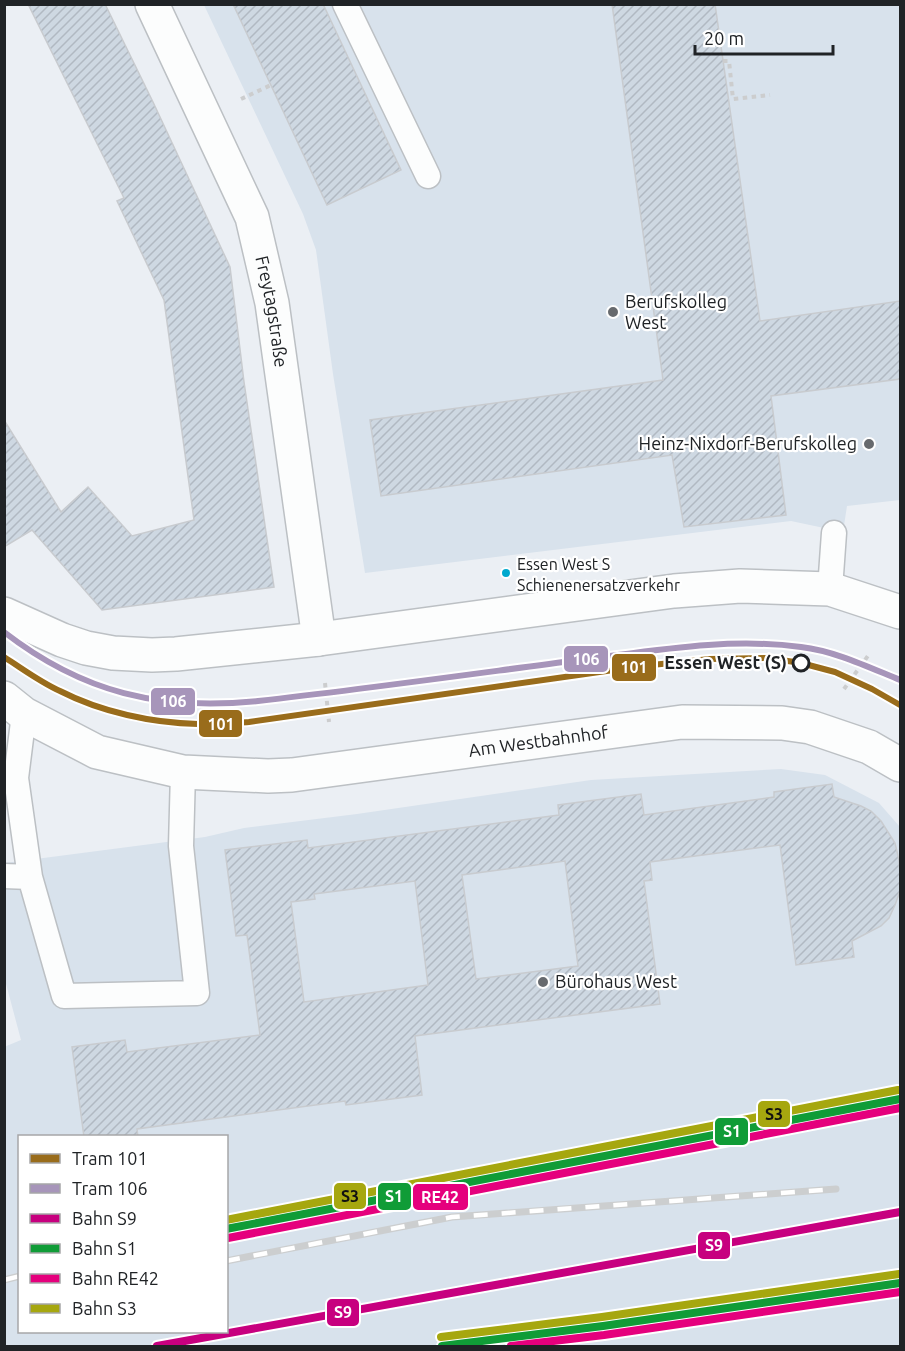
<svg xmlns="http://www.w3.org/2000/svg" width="905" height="1351" font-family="Ubuntu,sans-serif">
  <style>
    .built { fill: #d8e2ec; fill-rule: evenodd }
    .building { fill: url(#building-hatch); stroke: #c8cbcf; stroke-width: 1.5; fill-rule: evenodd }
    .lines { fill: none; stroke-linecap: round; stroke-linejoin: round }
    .service-casing { stroke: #bcc0c4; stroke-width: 27 }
    .minor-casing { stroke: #bcc0c4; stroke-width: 36 }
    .secondary-casing { stroke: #bcc0c4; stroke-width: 36 }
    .path { stroke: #cccdce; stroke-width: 4; stroke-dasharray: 4.5 4.5; stroke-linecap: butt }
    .service { stroke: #fcfdfd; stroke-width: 24 }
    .minor { stroke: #fcfdfd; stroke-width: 33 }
    .secondary { stroke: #fcfdfd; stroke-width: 33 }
    .rail-casing { stroke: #cccecf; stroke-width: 7 }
    .rail { stroke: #fff; stroke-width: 4.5; stroke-dasharray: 14; stroke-linecap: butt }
    .rail-1-casing { stroke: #fff; stroke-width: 12 }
    .rail-2-casing { stroke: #fff; stroke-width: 12 }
    .rail-3-casing { stroke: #fff; stroke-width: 12 }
    .rail-4-casing { stroke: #fff; stroke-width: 12 }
    .rail-1 { stroke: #c7007f; stroke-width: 8 }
    .rail-2 { stroke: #109c37; stroke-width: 8 }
    .rail-3 { stroke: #e5007d; stroke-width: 8 }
    .rail-4 { stroke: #a6a70f; stroke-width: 8 }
    .tram-1-casing { stroke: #fff; stroke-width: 10 }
    .tram-2-casing { stroke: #fff; stroke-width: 10 }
    .tram-1 { stroke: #996c1b; stroke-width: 6 }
    .tram-2 { stroke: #a795ba; stroke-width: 6 }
    .poi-dot { fill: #676a6e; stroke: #fff; stroke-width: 2 }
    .bus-dot { fill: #00a9ce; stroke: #fff; stroke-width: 2 }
    .stop-dot { fill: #fff; stroke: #202326; stroke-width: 3 }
    .labels { text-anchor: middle; stroke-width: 4.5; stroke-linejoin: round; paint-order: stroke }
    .bus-label { font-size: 16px; fill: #202326; stroke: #fff; text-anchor: start }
    .poi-label { font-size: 18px; fill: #202326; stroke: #fff; text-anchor: start }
    .street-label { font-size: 18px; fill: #202326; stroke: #fff }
    .stop-label { font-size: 18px; font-weight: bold; fill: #202326; stroke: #fff; text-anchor: end }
    .line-badge { stroke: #fff; stroke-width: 2 }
    .badge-label { font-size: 16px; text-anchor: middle; font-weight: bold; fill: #fff }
    .pale-badge-label { font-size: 16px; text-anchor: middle; font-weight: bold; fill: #111 }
  </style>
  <defs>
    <pattern id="building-hatch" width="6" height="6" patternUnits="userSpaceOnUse" patternTransform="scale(1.5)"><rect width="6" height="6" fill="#ced8e2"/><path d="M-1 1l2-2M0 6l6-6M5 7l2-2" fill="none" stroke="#b1b9c2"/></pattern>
  </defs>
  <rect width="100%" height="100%" fill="#ebeff4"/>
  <path class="built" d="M204,5H900V500L847,506L843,532L791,521L365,573L333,374L316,250L303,214Z
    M781,769L825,775L879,803L900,827V1346H5L4,1047L21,1040L5,980V863L205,837L244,828L357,814L591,780ZM20,1136H226V1332H20Z"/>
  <path class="building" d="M28,4H105L153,102L230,267L244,382L274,587L102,610L32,530L4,547V420L61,512L88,487L132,536L194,520L164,300L117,201L124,198Z
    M233,4H323L401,170L327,205Z
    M612,4H715L760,321L900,301V379L771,396L786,515L684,527L672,455L381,496L370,420L663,380Z
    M832,784L834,797L861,806L871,811L881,821L895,843L899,860L900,875V891L895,905L889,918L881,926L852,941L854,957L796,965L780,845L650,862L652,880L644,881L660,1004L415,1036L422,1095L346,1105L345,1101L137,1129L138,1137H84L72,1047L125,1040L127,1052L260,1035L247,935L236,936L225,850L307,840L308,848L559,815L558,805L641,794L644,815L774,797V792ZM565,861L578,966L476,979L462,875ZM415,881L428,985L304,1002L291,902L315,899L314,894Z"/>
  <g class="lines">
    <defs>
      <path id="service" d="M345,4L428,176
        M830,589L834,533
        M24,714L16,778L30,877L64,996L197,993L181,846L183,772
        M4,876L30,877"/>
      <g id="minor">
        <path id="s1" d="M152,4L252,217L272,303L319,639"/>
      </g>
      <g id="secondary">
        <path d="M4,614L62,640L86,648L113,653L152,655L176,654L319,639L674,591L740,586L830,589L900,612"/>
        <path id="s2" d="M4,698L24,714L97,752L183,772L268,776L292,775L682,722L782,723L810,727L869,747L900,765"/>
      </g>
    </defs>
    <use href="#service" class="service-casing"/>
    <use href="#minor" class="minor-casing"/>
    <use href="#secondary" class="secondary-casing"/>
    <path class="path" d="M723,61H729L733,99L770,95
      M241,99L271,85
      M325,683L329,722
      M844,689L870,653"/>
    <use href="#service" class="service"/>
    <use href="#minor" class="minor"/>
    <use href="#secondary" class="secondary"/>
    <defs>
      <path id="rail" d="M226,1261L452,1217L836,1189
        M4,1280L20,1276"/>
    </defs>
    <use href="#rail" class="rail-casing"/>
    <use href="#rail" class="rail"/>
    <defs>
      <path id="rail-1" d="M157,1346L900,1212"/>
      <path id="rail-2" d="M226,1229L900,1099
        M442,1346L603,1326L900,1283"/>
      <path id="rail-3" d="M228,1238L900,1108
        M511,1346L604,1335L900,1292"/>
      <path id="rail-4" d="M226,1220L898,1090
        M441,1337L602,1317L899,1274"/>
    </defs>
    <use href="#rail-1" class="rail-1-casing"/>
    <use href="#rail-2" class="rail-2-casing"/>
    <use href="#rail-3" class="rail-3-casing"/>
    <use href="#rail-4" class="rail-4-casing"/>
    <use href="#rail-1" class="rail-1"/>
    <use href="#rail-2" class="rail-2"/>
    <use href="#rail-3" class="rail-3"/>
    <use href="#rail-4" class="rail-4"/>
    <defs>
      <path id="tram-1" d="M4,657C23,669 40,682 60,691C101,712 152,723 198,724C215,725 232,723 249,722L642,666L710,659L768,658L801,663L835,672L872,689L900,705"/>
      <path id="tram-2" d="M4,632C83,693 160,711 258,701C365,689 472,674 579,660C652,651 727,637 801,647C835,651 868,667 900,680"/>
    </defs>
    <use href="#tram-1" class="tram-1-casing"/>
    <use href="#tram-2" class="tram-2-casing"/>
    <use href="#tram-1" class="tram-1"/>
    <use href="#tram-2" class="tram-2"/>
  </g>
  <g class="poi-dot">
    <circle cx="613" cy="312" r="6"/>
    <circle cx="869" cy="444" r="6"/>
    <circle cx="543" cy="982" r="6"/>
  </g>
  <circle class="bus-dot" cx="506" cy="573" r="5"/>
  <circle class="stop-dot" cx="801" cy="663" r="8"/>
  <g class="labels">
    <g class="bus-label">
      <text x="517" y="570">Essen West S<tspan x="517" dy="21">Schienenersatzverkehr</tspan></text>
    </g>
    <g class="poi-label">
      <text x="625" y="308">Berufskolleg<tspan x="625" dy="21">West</tspan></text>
      <text x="857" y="450" text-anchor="end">Heinz-Nixdorf-Berufskolleg</text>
      <text x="555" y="988">Bürohaus West</text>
    </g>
    <g class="street-label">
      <text dy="6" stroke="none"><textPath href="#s1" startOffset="332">Freytagstraße</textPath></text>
      <text dy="6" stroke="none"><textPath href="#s2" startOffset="554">Am Westbahnhof</textPath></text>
    </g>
    <g class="stop-label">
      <text x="787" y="669">Essen West (S)</text>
    </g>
  </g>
  <g class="line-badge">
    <rect x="563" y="645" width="46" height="28" rx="6" fill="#a795ba"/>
    <rect x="611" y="653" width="46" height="29" rx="6" fill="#996c1b"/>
    <rect x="150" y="687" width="46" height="29" rx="6" fill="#a795ba"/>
    <rect x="198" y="709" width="45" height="29" rx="6" fill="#996c1b"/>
    <rect x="757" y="1100" width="34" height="28" rx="6" fill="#a6a70f"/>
    <rect x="714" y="1117" width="35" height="29" rx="6" fill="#109c37"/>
    <rect x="333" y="1182" width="34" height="28" rx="6" fill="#a6a70f"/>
    <rect x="377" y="1182" width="35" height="29" rx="6" fill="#109c37"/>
    <rect x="412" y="1183" width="57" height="28" rx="6" fill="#e5007d"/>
    <rect x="697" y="1231" width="34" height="29" rx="6" fill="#c7007f"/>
    <rect x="326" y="1298" width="34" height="29" rx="6" fill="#c7007f"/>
  </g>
  <g class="badge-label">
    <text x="586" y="665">106</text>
    <text x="634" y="673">101</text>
    <text x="173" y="707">106</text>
    <text x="221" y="730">101</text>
    <text x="732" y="1137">S1</text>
    <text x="394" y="1202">S1</text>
    <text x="440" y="1203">RE42</text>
    <text x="714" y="1251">S9</text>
    <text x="343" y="1318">S9</text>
  </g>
  <g class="pale-badge-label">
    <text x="774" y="1120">S3</text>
    <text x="350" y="1202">S3</text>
  </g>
  <rect width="905" height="1351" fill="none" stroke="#202326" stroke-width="12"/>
  <rect x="18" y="1135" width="210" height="198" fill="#ffffff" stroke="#a6a7a8" stroke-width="1.5"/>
  <rect x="30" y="1154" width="30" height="9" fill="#996c1b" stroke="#a6a7a8" stroke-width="1.5"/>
  <text x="72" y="1165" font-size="18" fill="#202326">Tram 101</text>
  <rect x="30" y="1184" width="30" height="9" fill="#a795ba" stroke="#a6a7a8" stroke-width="1.5"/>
  <text x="72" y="1195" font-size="18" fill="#202326">Tram 106</text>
  <rect x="30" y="1214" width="30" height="9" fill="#c7007f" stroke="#a6a7a8" stroke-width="1.5"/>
  <text x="72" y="1225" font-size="18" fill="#202326">Bahn S9</text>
  <rect x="30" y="1244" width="30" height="9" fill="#109c37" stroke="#a6a7a8" stroke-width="1.5"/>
  <text x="72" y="1255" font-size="18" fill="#202326">Bahn S1</text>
  <rect x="30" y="1274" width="30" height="9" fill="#e5007d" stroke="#a6a7a8" stroke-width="1.5"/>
  <text x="72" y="1285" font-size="18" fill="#202326">Bahn RE42</text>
  <rect x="30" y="1304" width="30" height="9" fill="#a6a70f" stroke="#a6a7a8" stroke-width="1.5"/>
  <text x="72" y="1315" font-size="18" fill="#202326">Bahn S3</text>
  <path d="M695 45v9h138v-9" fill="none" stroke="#202326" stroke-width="3"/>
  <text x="704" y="45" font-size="18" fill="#202326" stroke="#ffffff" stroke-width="4.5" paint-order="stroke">20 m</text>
</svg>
